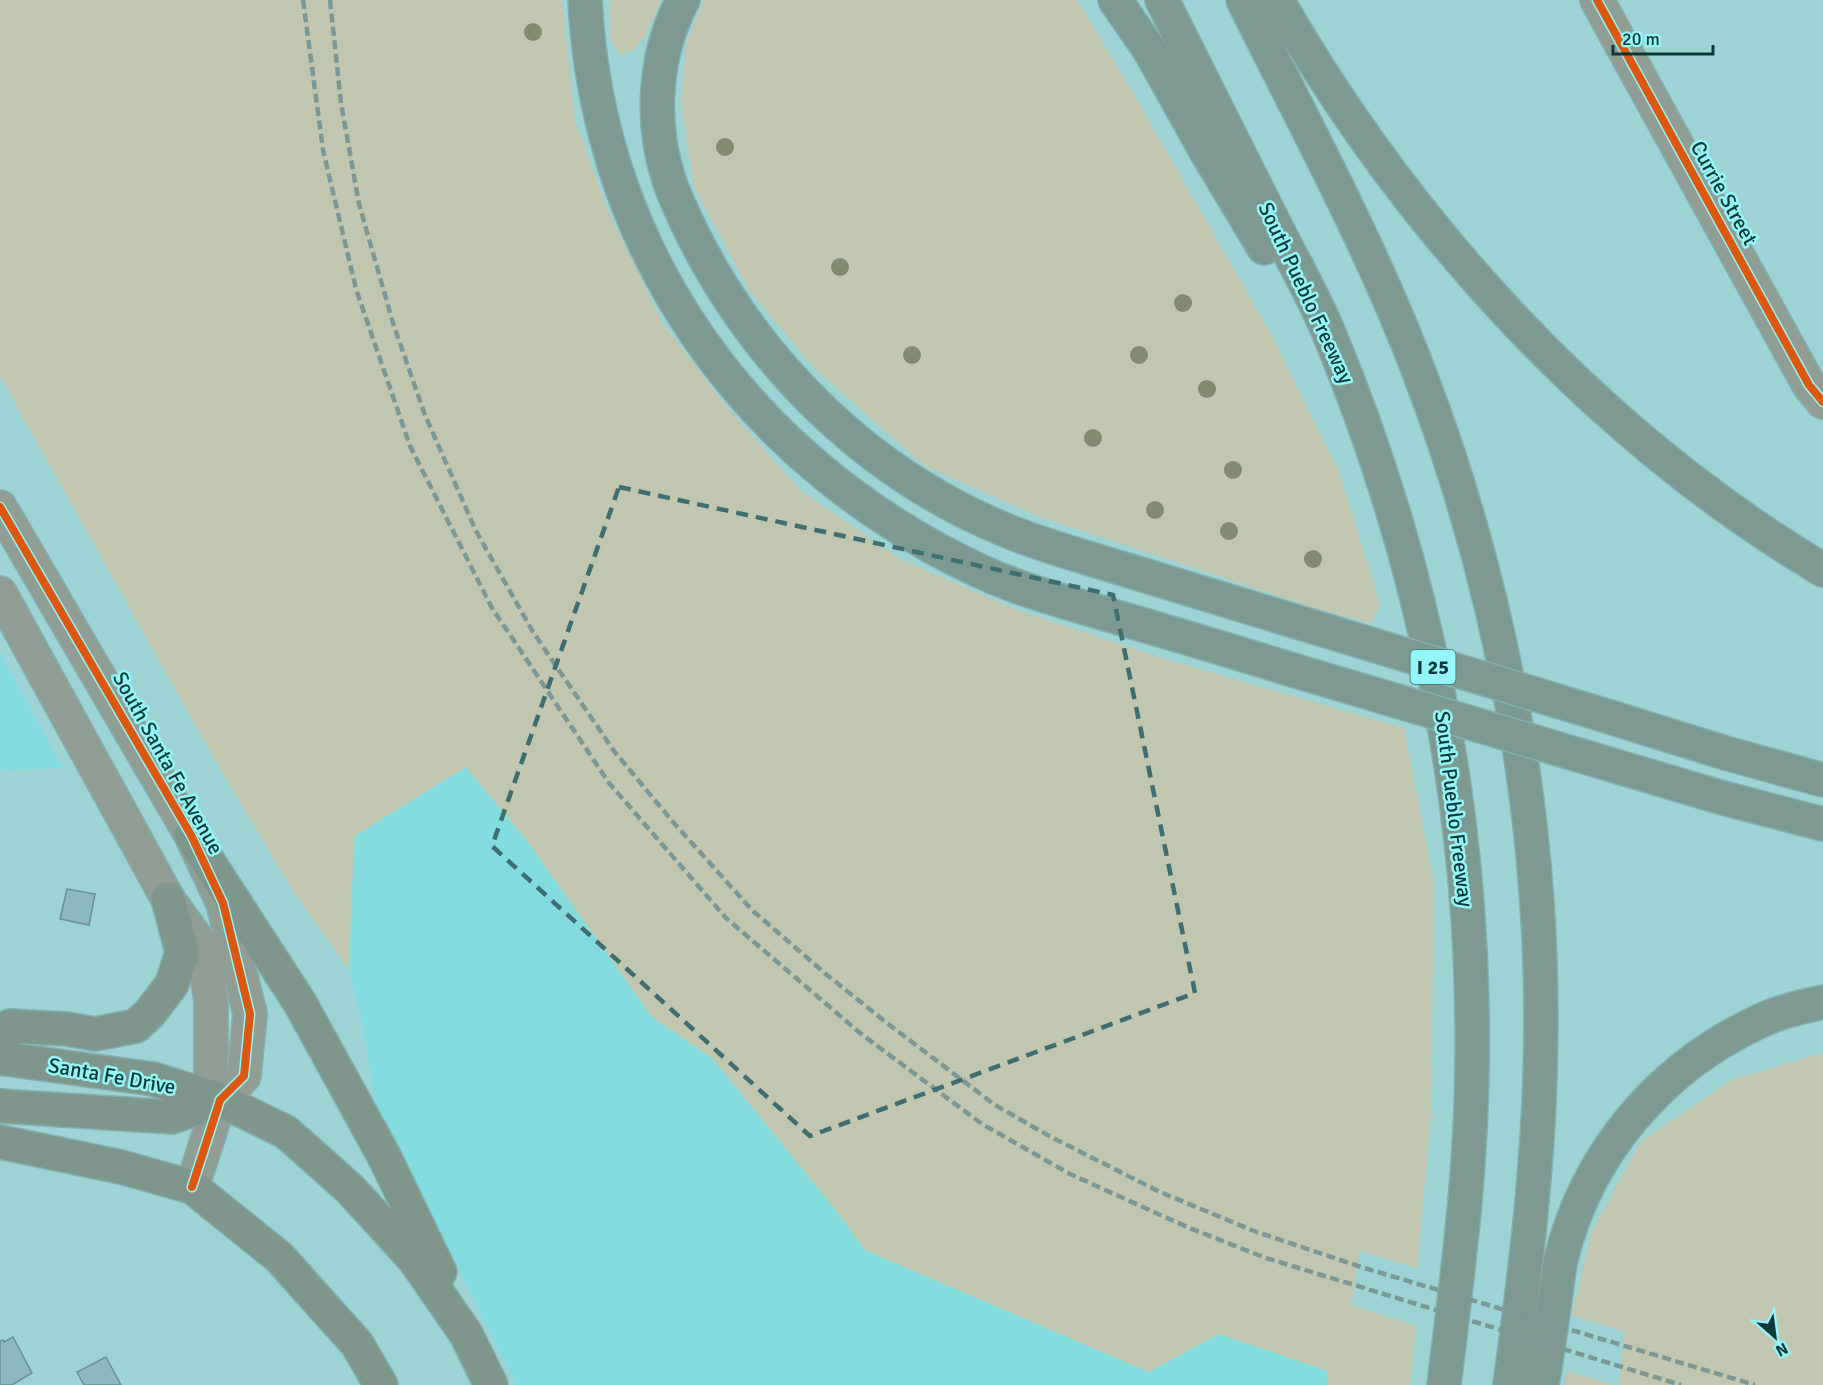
<svg xmlns="http://www.w3.org/2000/svg" width="1823" height="1385" font-family="Signika,sans-serif">
  <style>
    .built { fill: #84dbdd }
    .green { fill: #c0c7ae }
    .building { fill: #8cb8be; stroke: #6b9195; stroke-width: 1.5 }
    .lines { fill: none; stroke-linecap: round; stroke-linejoin: round }
    .minor-casing { stroke: #84b0b2; stroke-width: 36 }
    .tertiary-casing { stroke: #84b0b2; stroke-width: 36 }
    .primary-casing { stroke: #84b0b2; stroke-width: 36 }
    .motorway-casing { stroke: #84b0b2; stroke-width: 36 }
    .minor { stroke: #8f9d95; stroke-width: 33 }
    .tertiary { stroke: #8f9d95; stroke-width: 33 }
    .primary { stroke: #7f968d; stroke-width: 33 }
    .motorway { stroke: #7e9992; stroke-width: 33 }
    .rail { stroke: #7b9895; stroke-width: 4.5; stroke-dasharray: 9 4.5; stroke-linecap: butt }
    .motorway-bridge-casing { stroke: #84b0b2; stroke-width: 36; stroke-linecap: butt }
    .motorway-bridge { stroke: #7e9992; stroke-width: 33 }
    .cycleway-casing { stroke: #93f6f9; stroke-width: 11 }
    .cycleway { stroke: #dd570e; stroke-width: 8 }
    .tree { fill: #828a6f }
    .marked { fill: none; stroke: #3f6e70; stroke-width: 4.5; stroke-dasharray: 12 8; stroke-linejoin: round }
    .labels { text-anchor: middle; stroke-width: 5; stroke-linejoin: round; paint-order: stroke }
    .shield { fill: #93f6f9; stroke: #347173; stroke-width: 1.5 }
    .shield-label { font-size: 20px; font-weight: bold; fill: #0c383a }
    .street-label { font-size: 21px; fill: #0c383a; stroke: #93f6f9 }
  </style>
  <rect width="100%" height="100%" fill="#9dd3d5"/>
  <path class="built" d="M0,652L63,768L0,771Z
    M466,766L528,842L652,1017L713,1058L835,1209L865,1250L1149,1372L1219,1334L1328,1371L1327,1385H517L377,1108L363,1028L349,969L354,836Z"/>
  <path class="green" d="M0,0H562L575,120L608,212L662,322L725,405L800,490L900,559L1017,610L1165,659L1404,728L1434,884L1431,1118L1417,1268L1360,1251L1351,1305L1417,1326L1410,1385H1327L1328,1371L1219,1334L1149,1372L865,1250L835,1209L713,1059L652,1017L528,842L466,767L354,836L349,969L295,894L215,760L0,376Z
    M609,0H661L646,35L633,51L620,55L611,41Z
    M704,0H1077L1131,89L1274,339L1339,472L1377,594L1380,606L1370,623L1312,607L1040,517L925,466L814,368L749,290L694,187L681,104L686,44Z
    M1823,1053V1385H1619L1625,1332L1572,1315L1592,1231L1641,1141L1733,1079Z
    M1567,1371L1614,1385H1564Z"/>
  <path class="building" d="M67,889L95,894L89,925L60,919Z
    M13,1337L32,1373L12,1385H0V1341L3,1340L4,1342Z
    M106,1357L121,1385H84L77,1372Z"/>
  <g class="lines">
    <defs>
      <path id="minor" d="M1597,0L1809,385L1823,402"/>
      <path id="tertiary" d="M0,507L191,835L223,903L250,1014L244,1076L220,1100L192,1187
        M0,593L168,899L202,946L211,1000V1075L220,1100"/>
      <path id="primary" d="M191,835L300,1003L384,1156L440,1272
        M0,1040L10,1026L67,1029L95,1034L136,1026L150,1013L172,984L182,952L168,899
        M0,1058L153,1079L220,1100L286,1132L350,1189L414,1259L466,1334L491,1385
        M0,1106L172,1117L220,1100
        M0,1142L121,1167L192,1187L279,1257L357,1344L381,1385"/>
      <path id="motorway" d="M585,0C598,256 751,465 982,572C1025,592 1071,603 1116,617C1182,636 1247,656 1313,676
        M683,0C654,54 650,122 669,180C675,198 683,214 691,231C756,363 866,472 1003,529C1040,545 1079,555 1117,567C1179,586 1242,605 1304,624
        M1115,0L1149,49L1207,153L1264,248
        M1162,0C1199,74 1236,147 1273,221C1291,257 1312,293 1328,331C1425,563 1476,815 1472,1067C1471,1174 1457,1279 1444,1385
        M1243,0C1305,125 1373,249 1422,380C1505,600 1548,840 1540,1075C1537,1179 1524,1282 1510,1385
        M1277,0C1408,228 1597,435 1823,570
        M1610,717L1722,752L1823,780
        M1622,768L1723,798L1823,824
        M1542,1385C1547,1356 1551,1328 1555,1299C1557,1286 1558,1272 1561,1259C1587,1153 1660,1068 1758,1022C1778,1012 1801,1007 1823,1002"/>
    </defs>
    <use href="#minor" class="minor-casing"/>
    <use href="#tertiary" class="tertiary-casing"/>
    <use href="#primary" class="primary-casing"/>
    <use href="#motorway" class="motorway-casing"/>
    <use href="#minor" class="minor"/>
    <use href="#tertiary" class="tertiary"/>
    <use href="#primary" class="primary"/>
    <use href="#motorway" class="motorway"/>
    <path class="rail" d="M303,0L323,150L356,289L410,446L492,608L609,783L726,918L860,1033L982,1124L1070,1174L1187,1227L1266,1258L1681,1385
      M330,0L341,103L359,204L393,323L425,415L476,531L533,632L614,751L673,822L752,910L827,975L887,1023L995,1105L1051,1137L1160,1192L1254,1231L1358,1266L1755,1385"/>
    <defs>
      <path id="motorway-bridge" d="M1304,624L1610,717
        M1313,676L1622,768"/>
    </defs>
    <use href="#motorway-bridge" class="motorway-bridge-casing"/>
    <use href="#motorway-bridge" class="motorway-bridge"/>
    <defs>
      <path id="cycleway" d="M1597,0L1809,385L1823,402
        M0,507L191,835L223,903L250,1014L244,1076L220,1100L192,1187"/>
    </defs>
    <use href="#cycleway" class="cycleway-casing"/>
    <use href="#cycleway" class="cycleway"/>
  </g>
  <g class="tree">
    <circle cx="533" cy="32" r="9"/>
    <circle cx="725" cy="147" r="9"/>
    <circle cx="840" cy="267" r="9"/>
    <circle cx="1183" cy="303" r="9"/>
    <circle cx="912" cy="355" r="9"/>
    <circle cx="1139" cy="355" r="9"/>
    <circle cx="1207" cy="389" r="9"/>
    <circle cx="1093" cy="438" r="9"/>
    <circle cx="1233" cy="470" r="9"/>
    <circle cx="1155" cy="510" r="9"/>
    <circle cx="1229" cy="531" r="9"/>
    <circle cx="1313" cy="559" r="9"/>
  </g>
  <path class="marked" d="M619,487L1113,595L1195,993L810,1136L492,846Z"/>
  <g class="labels">
    <rect class="shield" x="1410.5" y="650" width="45" height="34" rx="4.5"/>
    <g class="shield-label">
      <text x="1433" y="674">I 25</text>
    </g>
    <g class="street-label">
      <text transform="translate(1724 193) rotate(61)" y="7">Currie Street</text>
      <text transform="translate(1306 293) rotate(65)" y="7">South Pueblo Freeway</text>
      <text transform="translate(168 763) rotate(61)" y="7">South Santa Fe Avenue</text>
      <text transform="translate(1454 809) rotate(83)" y="7">South Pueblo Freeway</text>
      <text transform="translate(112 1076) rotate(10)" y="7">Santa Fe Drive</text>
    </g>
  </g>
  <g transform="translate(1775 1337) rotate(152)" stroke="#93f6f9" stroke-width="4.5" paint-order="stroke">
  <path d="M0-4.5L10 22L0 15L-10 22Z" fill="#0c383a"/>
  <text y="-9" font-size="16" font-weight="bold" text-anchor="middle" fill="#0c383a">N</text>
  </g>
  <path d="M1613 45v9h100v-9" fill="none" stroke="#0c383a" stroke-width="3"/>
  <text x="1622" y="45" font-size="18" fill="#0c383a" stroke="#93f6f9" stroke-width="4.5" paint-order="stroke">20 m</text>
</svg>
